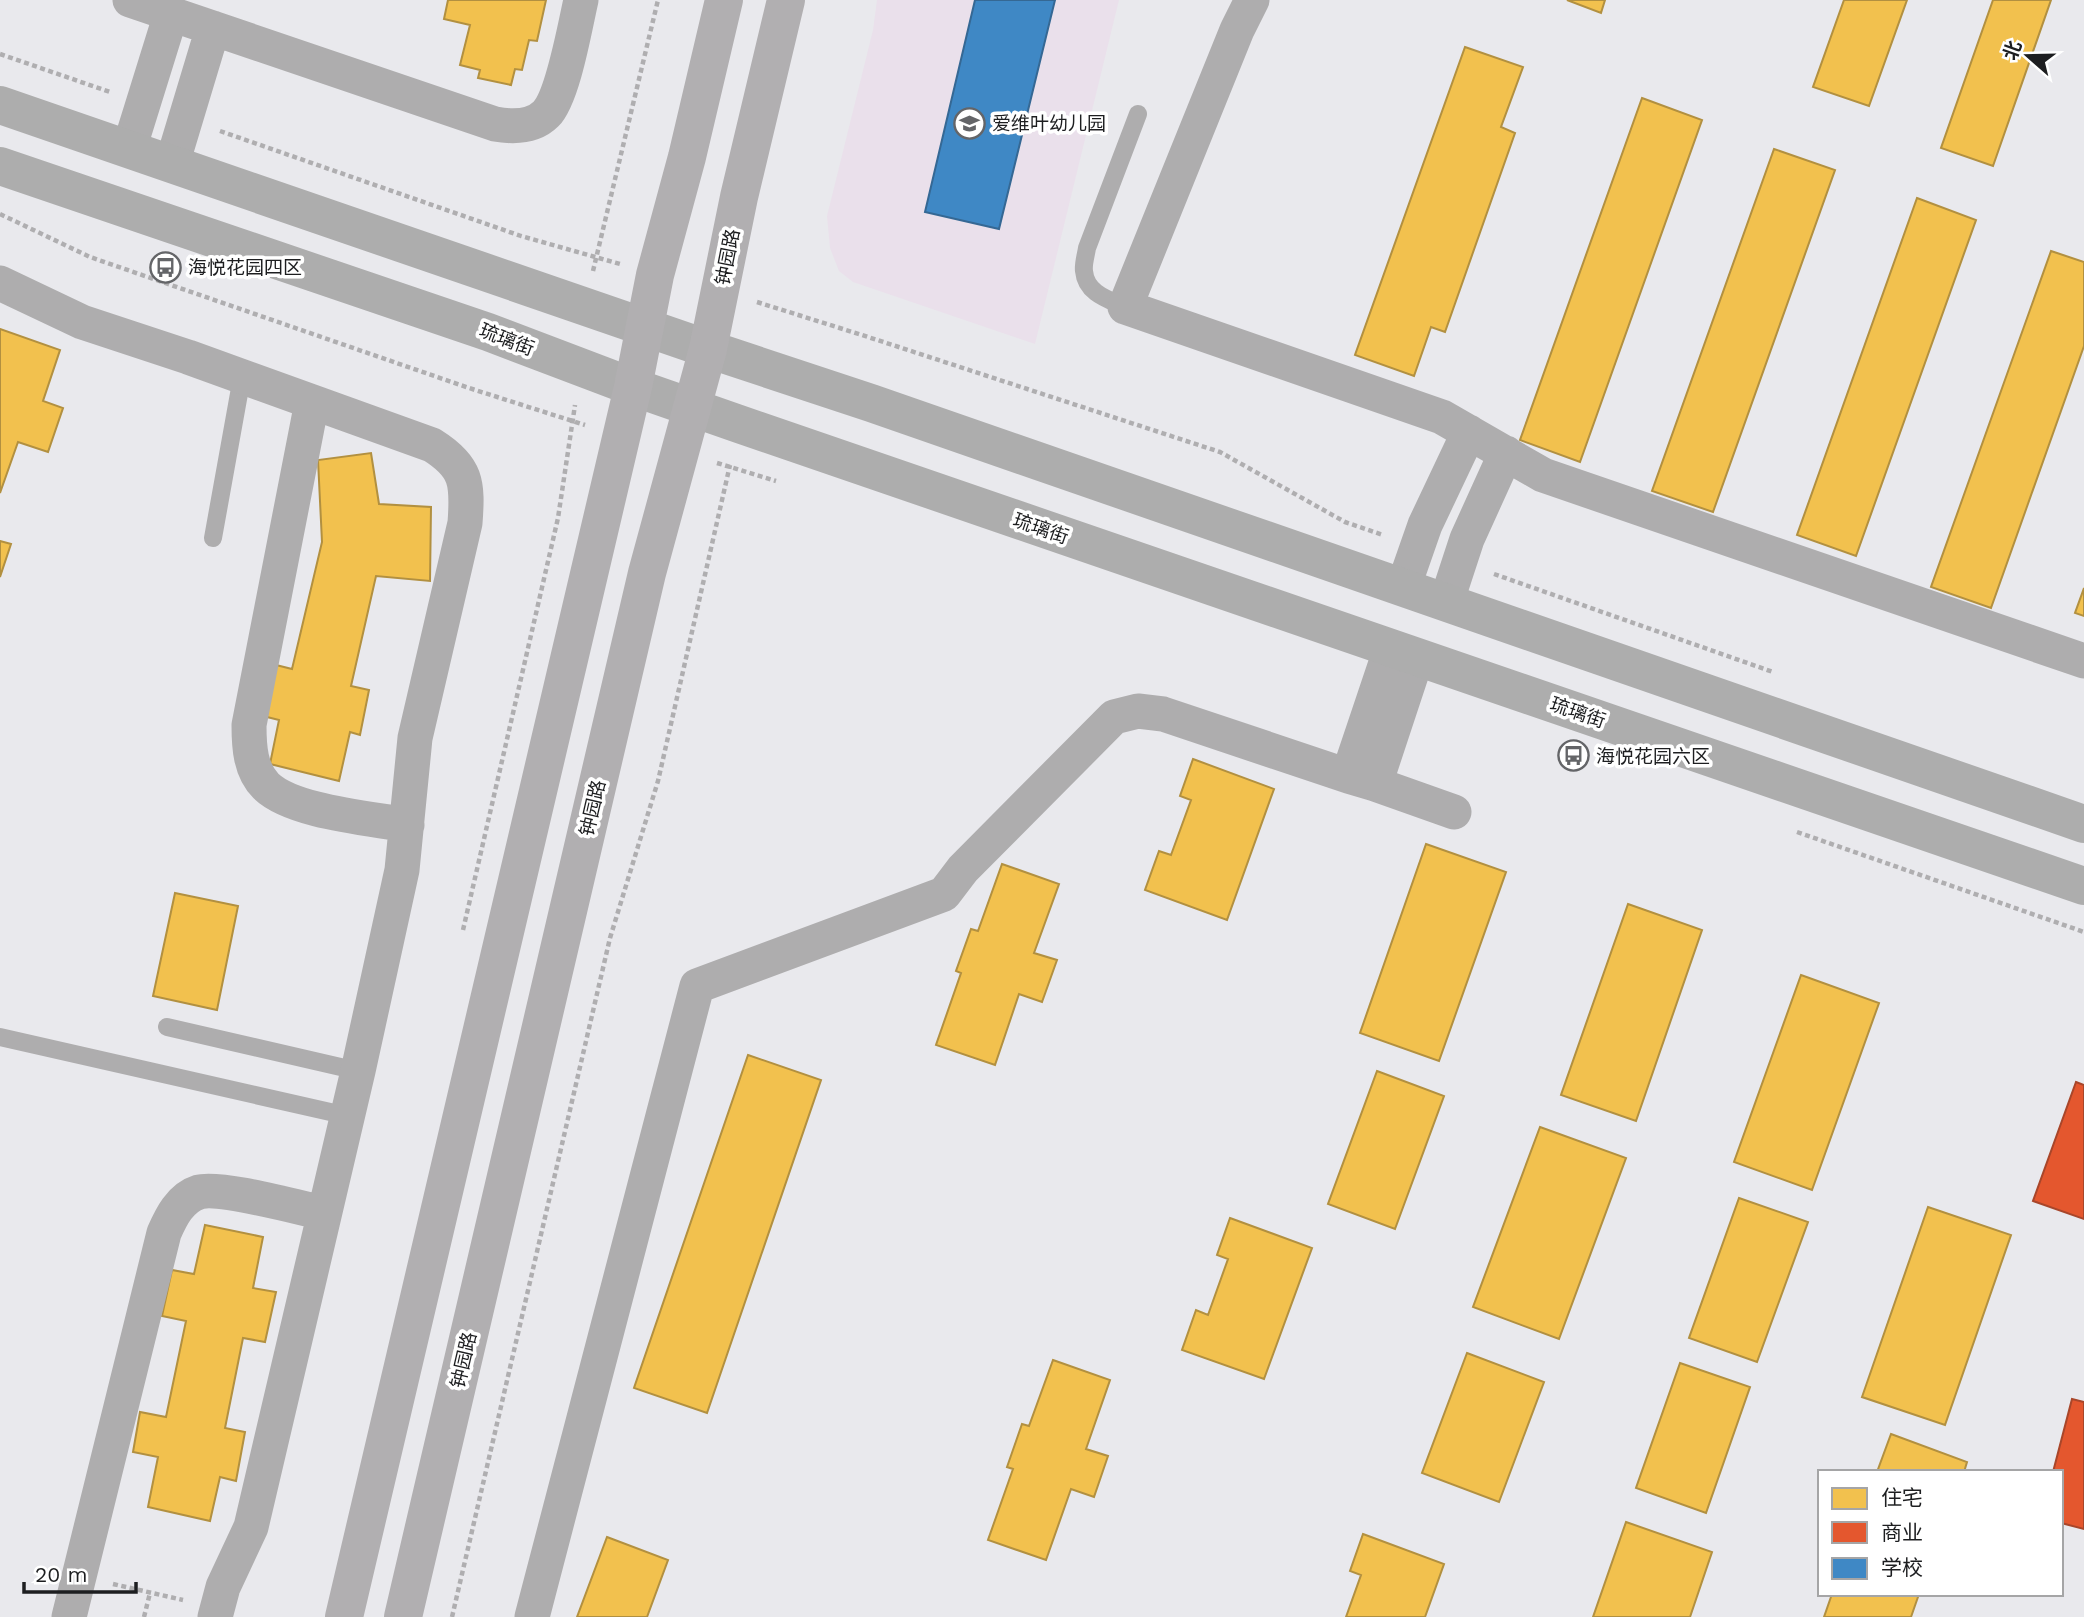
<svg xmlns="http://www.w3.org/2000/svg" width="2084" height="1617" font-family="'Work Sans','Noto Sans SC',sans-serif">
  <style>
    .education { fill: #eae0eb }
    .homes { fill: #f2c14e; stroke: #b29040; stroke-width: 2 }
    .shops { fill: #e4572e; stroke: #a8462a; stroke-width: 2 }
    .schools { fill: #3f88c5; stroke: #356894; stroke-width: 2 }
    .lines { fill: none; stroke-linecap: round; stroke-linejoin: round }
    .path { stroke: #afaeb0; stroke-width: 4.5; stroke-dasharray: 5 3.5; stroke-linecap: butt }
    .service { stroke: #aeadae; stroke-width: 18 }
    .minor { stroke: #aeadae; stroke-width: 35 }
    .secondary { stroke: #adadad; stroke-width: 38 }
    .primary { stroke: #b1afb1; stroke-width: 38 }
    .labels { text-anchor: middle; stroke-width: 7; stroke-linejoin: round; paint-order: stroke }
    .poi-label { font-size: 19px; fill: #1d1e20; stroke: #fff; text-anchor: start }
    .street-label { font-size: 19px; fill: #1d1e20; stroke: #fff }
  </style>
  <rect width="100%" height="100%" fill="#e9e9ed"/>
  <path class="education" d="M877,0H1119L1035,344L853,282L839,271L830,248L827,216L873,30Z"/>
  <path class="homes" d="M448,0H546L537,41L529,40L522,70L515,69L511,85L478,78L480,70L460,65L470,25L444,19Z
    M1567,0H1605L1601,13Z
    M1844,0H1907L1869,106L1813,87Z
    M1993,0H2051L1993,166L1941,148Z
    M1465,47L1523,67L1501,127L1515,133L1445,332L1431,327L1414,376L1355,355Z
    M1642,98L1702,120L1580,462L1520,440Z
    M1774,149L1835,170L1713,512L1652,491Z
    M1917,198L1976,220L1856,556L1797,535Z
    M2051,251L2084,262V346L1991,608L1931,587Z
    M0,329L60,350L43,401L63,408L48,452L18,442L0,493Z
    M371,453L379,504L431,507L430,581L376,576L351,686L369,690L360,735L350,732L339,781L270,764L279,720L263,716L276,665L292,669L322,542L318,460Z
    M0,541L11,544L0,577Z
    M2084,588V616L2075,613Z
    M1193,759L1274,789L1227,920L1145,890L1159,851L1171,855L1191,800L1180,796Z
    M1426,844L1506,872L1439,1061L1360,1033Z
    M1002,864L1059,884L1034,953L1057,960L1042,1002L1019,994L995,1065L936,1045L961,973L956,971L971,929L978,931Z
    M175,893L238,906L217,1010L153,996Z
    M1628,904L1702,930L1636,1121L1561,1095Z
    M1801,975L1879,1003L1812,1190L1734,1162Z
    M748,1055L821,1080L707,1413L634,1388Z
    M1377,1071L1444,1096L1395,1229L1328,1204Z
    M1540,1127L1626,1158L1559,1339L1473,1307Z
    M1739,1198L1808,1222L1757,1362L1689,1338Z
    M1928,1207L2011,1235L1945,1425L1862,1397Z
    M1230,1218L1312,1248L1264,1379L1182,1350L1196,1310L1208,1315L1228,1259L1217,1255Z
    M205,1225L263,1237L253,1288L276,1292L265,1342L243,1338L225,1428L245,1432L236,1481L220,1477L210,1521L148,1507L158,1457L133,1452L140,1412L166,1417L186,1321L162,1316L172,1270L194,1274Z
    M1467,1353L1544,1382L1499,1502L1422,1473Z
    M1053,1360L1110,1380L1086,1449L1108,1456L1094,1497L1071,1489L1046,1560L988,1540L1013,1469L1007,1467L1022,1424L1029,1426Z
    M1680,1363L1750,1387L1706,1513L1636,1488Z
    M1891,1434L1967,1462L1964,1472H1877Z
    M1626,1522L1712,1552L1690,1617H1593Z
    M1363,1534L1444,1564L1425,1617H1346L1361,1575L1350,1571Z
    M607,1537L668,1560L647,1617H577Z
    M1832,1594H1919L1911,1617H1824Z"/>
  <path class="shops" d="M2076,1082L2084,1085V1219L2033,1201Z
    M2072,1399L2084,1402V1529L2061,1523V1472H2053Z"/>
  <path class="schools" d="M975,0H1055L999,229L925,212Z"/>
  <g class="lines">
    <path class="path" d="M0,54L110,92
      M220,131L521,236L620,264
      M0,214L90,257L469,388L585,425
      M593,271L658,0
      M757,302L862,335L1220,452L1345,522L1383,535
      M717,463L776,481
      M1494,574L1773,672
      M1797,832L2084,932
      M463,930L558,518L575,405
      M113,1584L183,1600
      M144,1617L150,1593
      M452,1617L610,938L658,781L730,465"/>
    <path class="service" d="M1125,307C1107,299 1086,293 1084,271C1083,264 1086,255 1087,248L1138,114
      M213,538L242,377
      M167,1027L358,1071
      M0,1037L348,1116"/>
    <path class="minor" d="M130,0L495,124C512,127 533,127 546,114C563,97 575,26 581,0
      M1252,0L1237,30L1125,307L1442,417L1543,475L2084,661
      M129,149L171,14
      M172,164L213,28
      M0,283L82,322L188,357L432,445C467,467 468,483 465,523L415,738L402,870L358,1071L251,1527L223,1587L215,1617
      M312,402L249,725C249,746 250,770 266,786C293,812 369,818 407,825
      M1403,588L1425,525L1469,432
      M1446,603L1467,539L1506,453
      M1348,776L1391,648
      M1375,784L1417,657
      M69,1617L164,1233C171,1217 180,1198 199,1192C219,1186 300,1208 324,1213
      M532,1617L697,986L944,894L963,869L1114,717L1138,711L1163,714L1348,776L1375,784L1454,812"/>
    <path class="secondary" d="M0,105L708,349L871,403L2084,824
      M0,166L488,332L633,387L739,424L2084,886"/>
    <path class="primary" d="M344,1617L633,387L655,275L687,157L724,0
      M403,1617L647,573L708,349L739,197L786,0"/>
  </g>
  <defs>
    <symbol id="school-ring" viewBox="-11 -11 22 22"><circle r="9.5" fill="#fff" stroke="#646568" stroke-width="1.5"/><path d="M0-5L7-2L0 1L-7-2ZM-4 1L0 2.5L4 1V4Q0 6-4 4Z" fill="#646568"/></symbol>
    <symbol id="bus-ring" viewBox="-11 -11 22 22"><circle r="9.5" fill="#fff" stroke="#646568" stroke-width="1.5"/><path d="M-5-6H5V4H4V6H2V4H-2V6H-4V4H-5ZM-3.5-4V0h7V-4ZM-3.5 1.2v1.5H-2V1.2ZM2 1.2v1.5H3.5V1.2Z" fill="#646568"/></symbol>
  </defs>
  <g fill-rule="evenodd">
    <use href="#school-ring" x="952" y="106" width="35" height="35"/>
    <use href="#bus-ring" x="148" y="250" width="35" height="35"/>
    <use href="#bus-ring" x="1556" y="738" width="35" height="35"/>
  </g>
  <g class="labels">
    <g class="poi-label">
      <text x="992" y="130">爱维叶幼儿园</text>
      <text x="188" y="274">海悦花园四区</text>
      <text x="1596" y="763">海悦花园六区</text>
    </g>
    <g class="street-label">
      <text transform="translate(727 257) rotate(-79)" y="7">钟园路</text>
      <text transform="translate(507 339) rotate(21)" y="7">琉璃街</text>
      <text transform="translate(1041 528) rotate(19)" y="7">琉璃街</text>
      <text transform="translate(1578 712) rotate(19)" y="7">琉璃街</text>
      <text transform="translate(592 808) rotate(-77)" y="7">钟园路</text>
      <text transform="translate(463 1360) rotate(-77)" y="7">钟园路</text>
    </g>
  </g>
  <rect x="1818" y="1470" width="245" height="126" fill="#ffffff" stroke="#a5a5a6" stroke-width="2"/>
  <rect x="1832" y="1488" width="35" height="21" fill="#f2c14e" stroke="#a5a5a6" stroke-width="2"/>
  <text x="1881" y="1505" font-size="21" fill="#1d1e20">住宅</text>
  <rect x="1832" y="1522" width="35" height="21" fill="#e4572e" stroke="#a5a5a6" stroke-width="2"/>
  <text x="1881" y="1540" font-size="21" fill="#1d1e20">商业</text>
  <rect x="1832" y="1558" width="35" height="21" fill="#3f88c5" stroke="#a5a5a6" stroke-width="2"/>
  <text x="1881" y="1575" font-size="21" fill="#1d1e20">学校</text>
  <g transform="translate(2028 56) rotate(290)" stroke="#ffffff" stroke-width="5" paint-order="stroke">
  <path d="M0-5L12 26L0 18L-12 26Z" fill="#1d1e20"/>
  <text y="-10" font-size="19" font-weight="bold" text-anchor="middle" fill="#1d1e20">北</text>
  </g>
  <path d="M24 1582v10h112v-10" fill="none" stroke="#1d1e20" stroke-width="3.5"/>
  <text x="35" y="1582" font-size="21" fill="#1d1e20" stroke="#ffffff" stroke-width="5" paint-order="stroke">20 m</text>
</svg>
